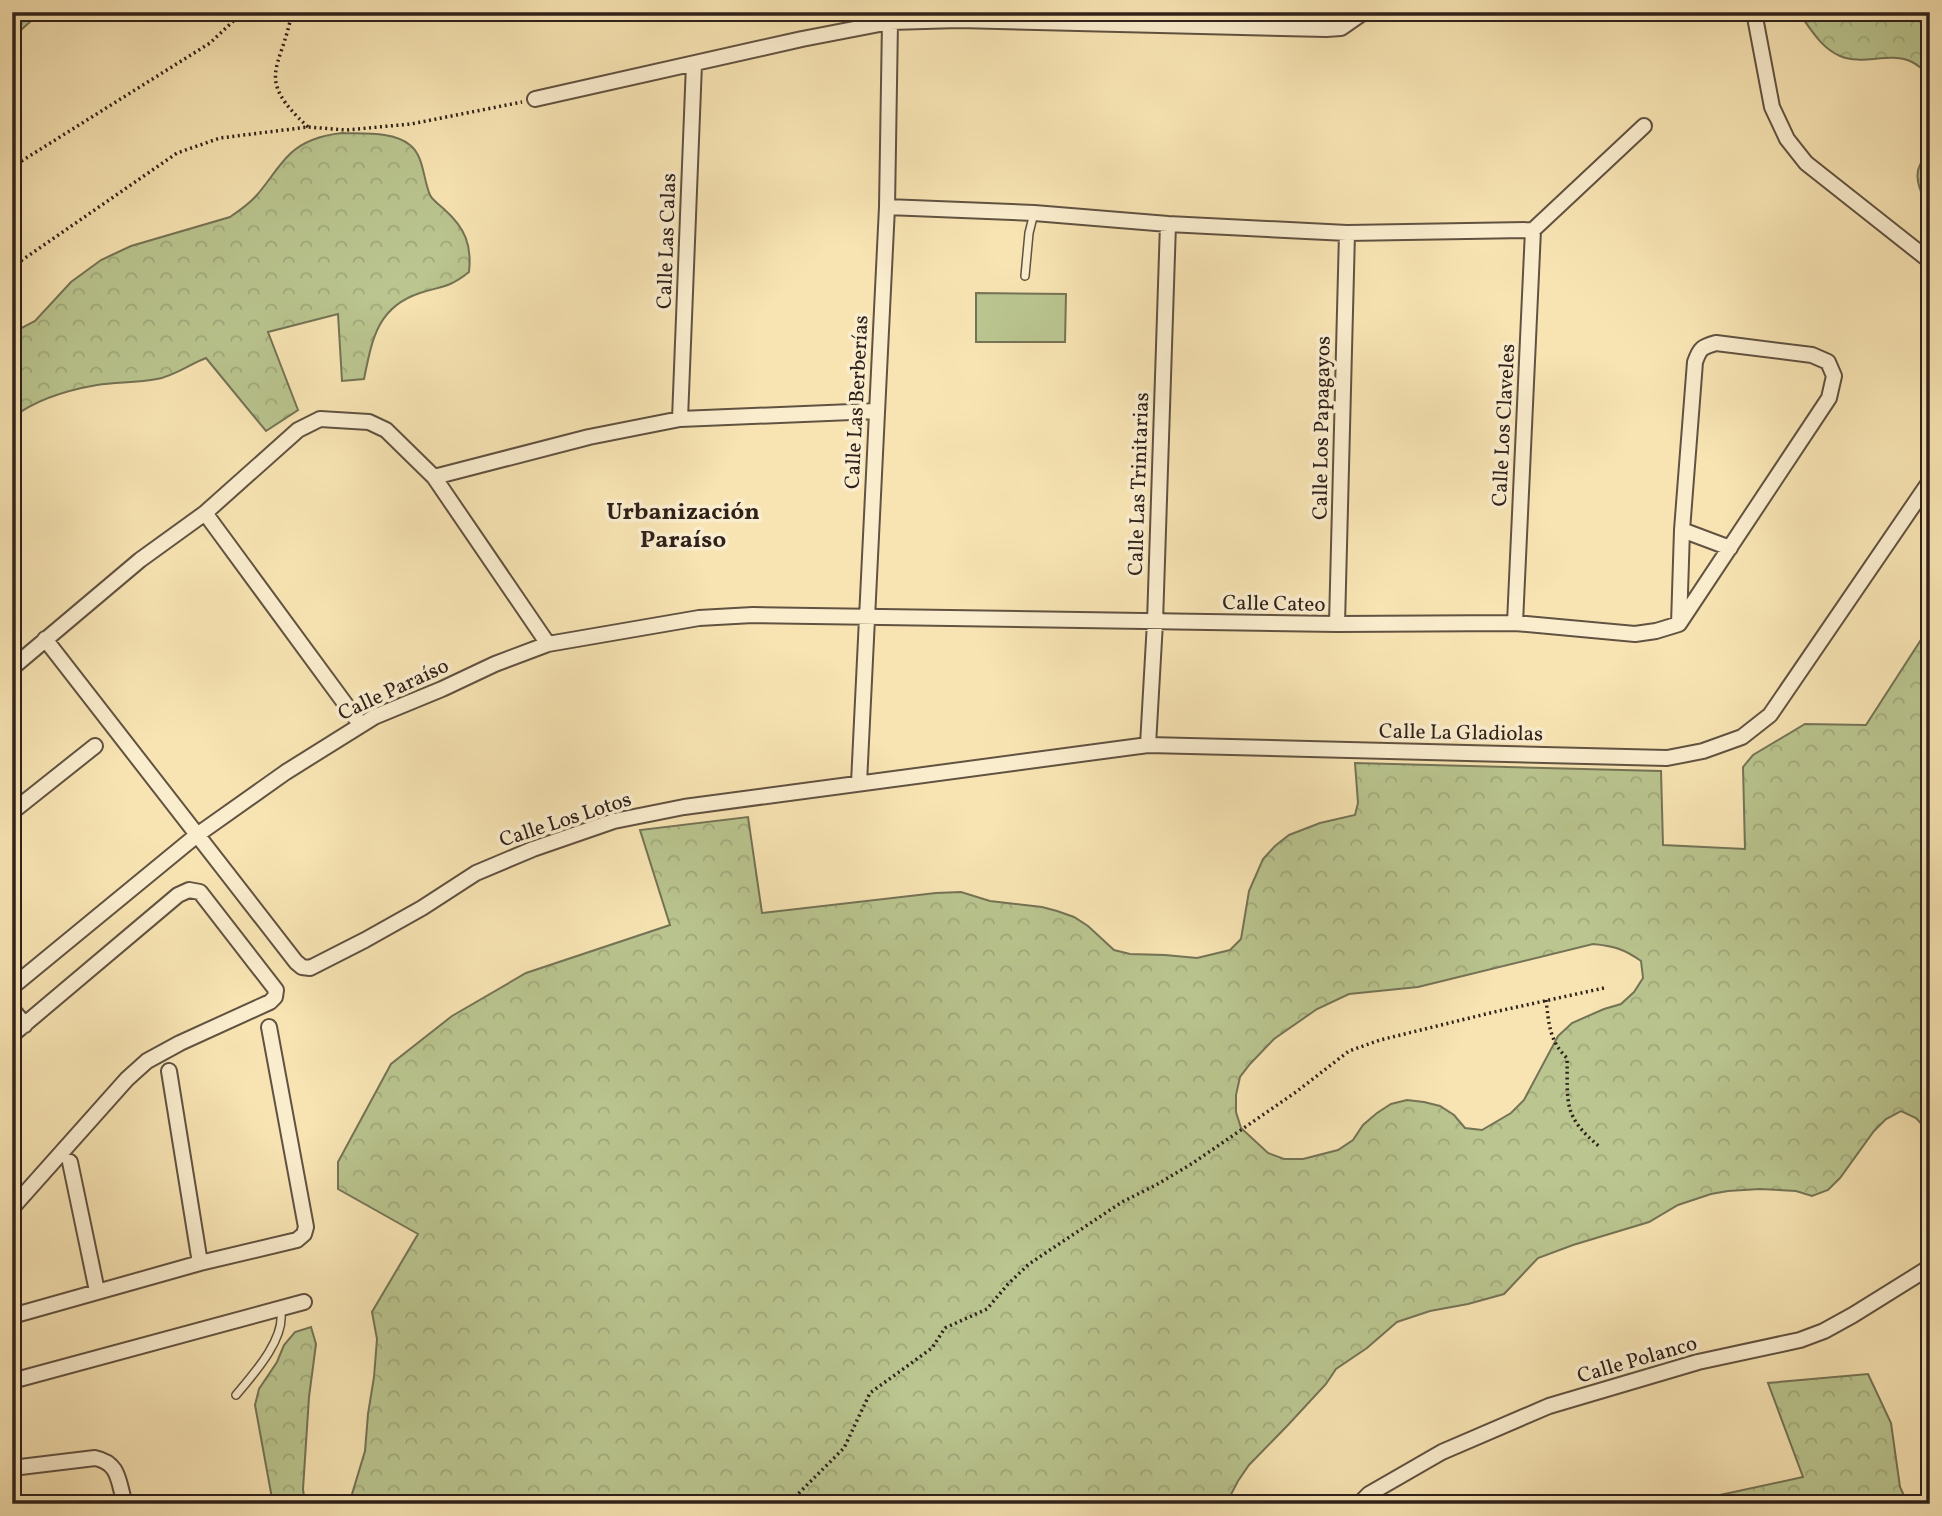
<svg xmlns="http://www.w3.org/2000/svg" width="1942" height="1516" font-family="Vollkorn,serif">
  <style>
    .forest { fill: url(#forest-crowns); stroke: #747355; stroke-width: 2; fill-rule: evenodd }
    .park { fill: #bac58f; stroke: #747355; stroke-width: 2 }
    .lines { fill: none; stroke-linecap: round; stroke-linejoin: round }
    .lane-casing { stroke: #615241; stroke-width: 10 }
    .street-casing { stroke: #615241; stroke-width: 18 }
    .path { stroke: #2f211b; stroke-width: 3.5; stroke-dasharray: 2 3.5; stroke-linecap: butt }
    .lane { stroke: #faedce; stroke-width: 7 }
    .street { stroke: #faedce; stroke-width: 14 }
    .labels { text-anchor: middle; stroke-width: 7; stroke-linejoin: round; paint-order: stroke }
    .street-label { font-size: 21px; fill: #2f211b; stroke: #faedce }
    .quarter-label { font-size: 24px; font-weight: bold; fill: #2f211b; stroke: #faedce }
  </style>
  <defs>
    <pattern id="forest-crowns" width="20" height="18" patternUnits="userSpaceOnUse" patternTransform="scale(1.75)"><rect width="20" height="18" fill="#bac58f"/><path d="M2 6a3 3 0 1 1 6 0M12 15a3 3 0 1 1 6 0" fill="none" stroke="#a0a97b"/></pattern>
  </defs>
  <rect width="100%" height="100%" fill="#f8e4b3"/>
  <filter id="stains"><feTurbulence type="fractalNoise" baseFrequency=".00286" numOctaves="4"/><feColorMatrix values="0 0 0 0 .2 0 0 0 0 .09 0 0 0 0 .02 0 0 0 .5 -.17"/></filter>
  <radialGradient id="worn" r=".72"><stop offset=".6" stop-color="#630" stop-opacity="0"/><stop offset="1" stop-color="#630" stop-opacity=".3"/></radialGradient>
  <path class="forest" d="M12,12H41L12,38Z
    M1798,12H1930V76C1925,71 1918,65 1912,62C1890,51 1863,66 1840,56C1820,47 1811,29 1798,12Z
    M342,133C363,134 393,131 410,145C424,156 423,179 430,195C433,201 440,205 445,210C465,228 472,245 469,272C449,288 442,286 420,293C377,307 372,340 364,379L342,381L338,314L268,332L298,410L266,431L206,358C190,364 174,376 157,379C137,383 117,382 97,385C68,390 36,399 12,418V333L35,321L71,282L101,260L131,246L230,217C239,211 248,205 256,196C268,183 277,166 291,153C305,140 324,135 342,133Z
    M1930,150V208C1922,197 1913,178 1920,165C1922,160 1927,155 1930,150Z
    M1930,629V1130H1927L1916,1118L1901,1111L1886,1119L1874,1131L1840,1178L1828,1190L1812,1196L1796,1191L1760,1189L1728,1191L1711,1194L1678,1205L1649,1222L1573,1245L1538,1258L1504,1294L1468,1304L1430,1311L1397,1322L1367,1348L1336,1369L1326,1384L1288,1425L1249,1465L1238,1481L1226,1504H349L365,1451L368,1414L374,1377L377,1339L372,1312L418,1234L338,1189V1162L391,1064L452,1016L526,973L670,925L640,830L748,817L762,913L936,893L961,892L990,901L1042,907L1057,911L1074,917L1088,926L1114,950L1130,954L1165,955L1197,958L1230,950L1241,939L1249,891L1263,859L1275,846L1289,835L1320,823L1355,815L1358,803L1355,763L1661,771L1663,845L1745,849L1743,767L1753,755L1805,724L1866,725L1926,632ZM1593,944C1614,946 1624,949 1641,961L1643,978L1634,992L1621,1004L1604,1009L1572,1023L1558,1036L1524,1100L1511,1113L1482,1130L1465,1128L1454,1115L1440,1106L1424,1102L1407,1100L1391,1104L1377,1113L1363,1125L1353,1140L1338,1150L1303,1159H1284L1268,1153L1241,1128L1236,1112V1095L1240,1077L1250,1064L1274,1039L1317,1009L1349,994L1418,987Z
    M311,1327L316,1344L309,1397L303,1489L305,1504H273L255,1405L259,1389L277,1362L284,1345L295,1332Z
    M1868,1374L1891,1423L1900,1487L1908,1504H1678L1803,1477L1768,1383Z"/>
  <path class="park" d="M976,293L1066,294L1065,342H976Z"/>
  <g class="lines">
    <defs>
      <path id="lane" d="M1025,276L1029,233L1034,213
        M236,1395C253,1375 288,1336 280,1309"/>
      <path id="street" d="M1754,12L1772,107L1787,139L1806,163L1930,261
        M535,99L802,39L890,22L959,20L1326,29L1341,28L1364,12
        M887,207L1034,213L1168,224L1347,233L1533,230L1644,126
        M680,419L694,64
        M434,477L589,437L680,419L876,411
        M205,513L360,724
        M1682,530L1730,548
        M1515,623L1533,230
        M1337,624L1347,233
        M45,639L296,962L302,967L310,968L365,940L422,908L476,873L533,849L614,821L684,807L1148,745L1667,758L1703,751L1742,737L1770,715L1930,481
        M12,668L140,560L205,513L298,430L320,419L369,422L386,430L434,477L548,644
        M1148,745L1155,622L1168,224
        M859,783L887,207L890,22
        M12,812L95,746
        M12,987L197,835L286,772L374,717L442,689L495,664L548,644L699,618L753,615L1337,624L1515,623L1635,634L1656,631L1679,624L1829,398L1834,376L1828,362L1812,355L1716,343C1702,347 1700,348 1695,362L1682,530L1679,624
        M12,1009L25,1025
        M12,1035L178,895L189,890L200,892L276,990L275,997L270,1002L180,1043L147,1061L127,1079L12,1208
        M169,1071L200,1263
        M70,1162L97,1291
        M12,1316L200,1263L297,1240L304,1234L306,1227L269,1027
        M12,1381L304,1302
        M12,1468L95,1458C120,1463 118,1482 125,1504
        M1359,1504L1369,1494L1442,1452L1549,1406L1698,1362L1800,1340L1824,1331L1853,1315L1930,1267"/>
    </defs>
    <use href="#lane" class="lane-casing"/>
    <use href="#street" class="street-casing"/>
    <path class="path" d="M292,12C281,71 254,77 308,127
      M12,167L210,43L243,12
      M12,267L177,153L220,138L308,127L346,130L411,124L522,102
      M1546,1000C1549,1023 1549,1041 1567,1058C1568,1103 1562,1116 1600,1147
      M786,1504L793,1499L844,1448L870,1393L932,1348L945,1328L987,1309L1008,1284L1029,1264L1122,1202L1156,1185L1193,1163L1296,1092L1349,1051L1380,1040L1494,1012L1604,988"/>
    <use href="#lane" class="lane"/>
    <use href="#street" class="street"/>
  </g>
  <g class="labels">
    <g class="street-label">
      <text transform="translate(666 241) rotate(-88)" y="7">Calle Las Calas</text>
      <text transform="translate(856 402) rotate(-87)" y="7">Calle Las Berberías</text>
      <text transform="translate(1503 425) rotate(-87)" y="7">Calle Los Claveles</text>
      <text transform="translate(1321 428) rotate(-89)" y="7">Calle Los Papagayos</text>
      <text transform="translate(1138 484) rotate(-88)" y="7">Calle Las Trinitarias</text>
      <text transform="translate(1274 603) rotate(1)" y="7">Calle Cateo</text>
      <text transform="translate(393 689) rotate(-25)" y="7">Calle Paraíso</text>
      <text transform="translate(1461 732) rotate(1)" y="7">Calle La Gladiolas</text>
      <text transform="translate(565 819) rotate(-18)" y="7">Calle Los Lotos</text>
      <text transform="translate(1637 1359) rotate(-16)" y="7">Calle Polanco</text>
    </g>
    <g class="quarter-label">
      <text x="683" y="519">Urbanización<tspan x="683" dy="28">Paraíso</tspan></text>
    </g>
  </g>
  <rect width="1942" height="1516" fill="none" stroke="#f8e4b3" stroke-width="42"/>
  <rect x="14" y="14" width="1914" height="1488" fill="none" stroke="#2f211b" stroke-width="3.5"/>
  <rect x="21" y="21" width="1900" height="1474" fill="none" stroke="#2f211b" stroke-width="2"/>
  <rect width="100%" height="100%" filter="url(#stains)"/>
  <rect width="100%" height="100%" fill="url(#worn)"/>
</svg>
